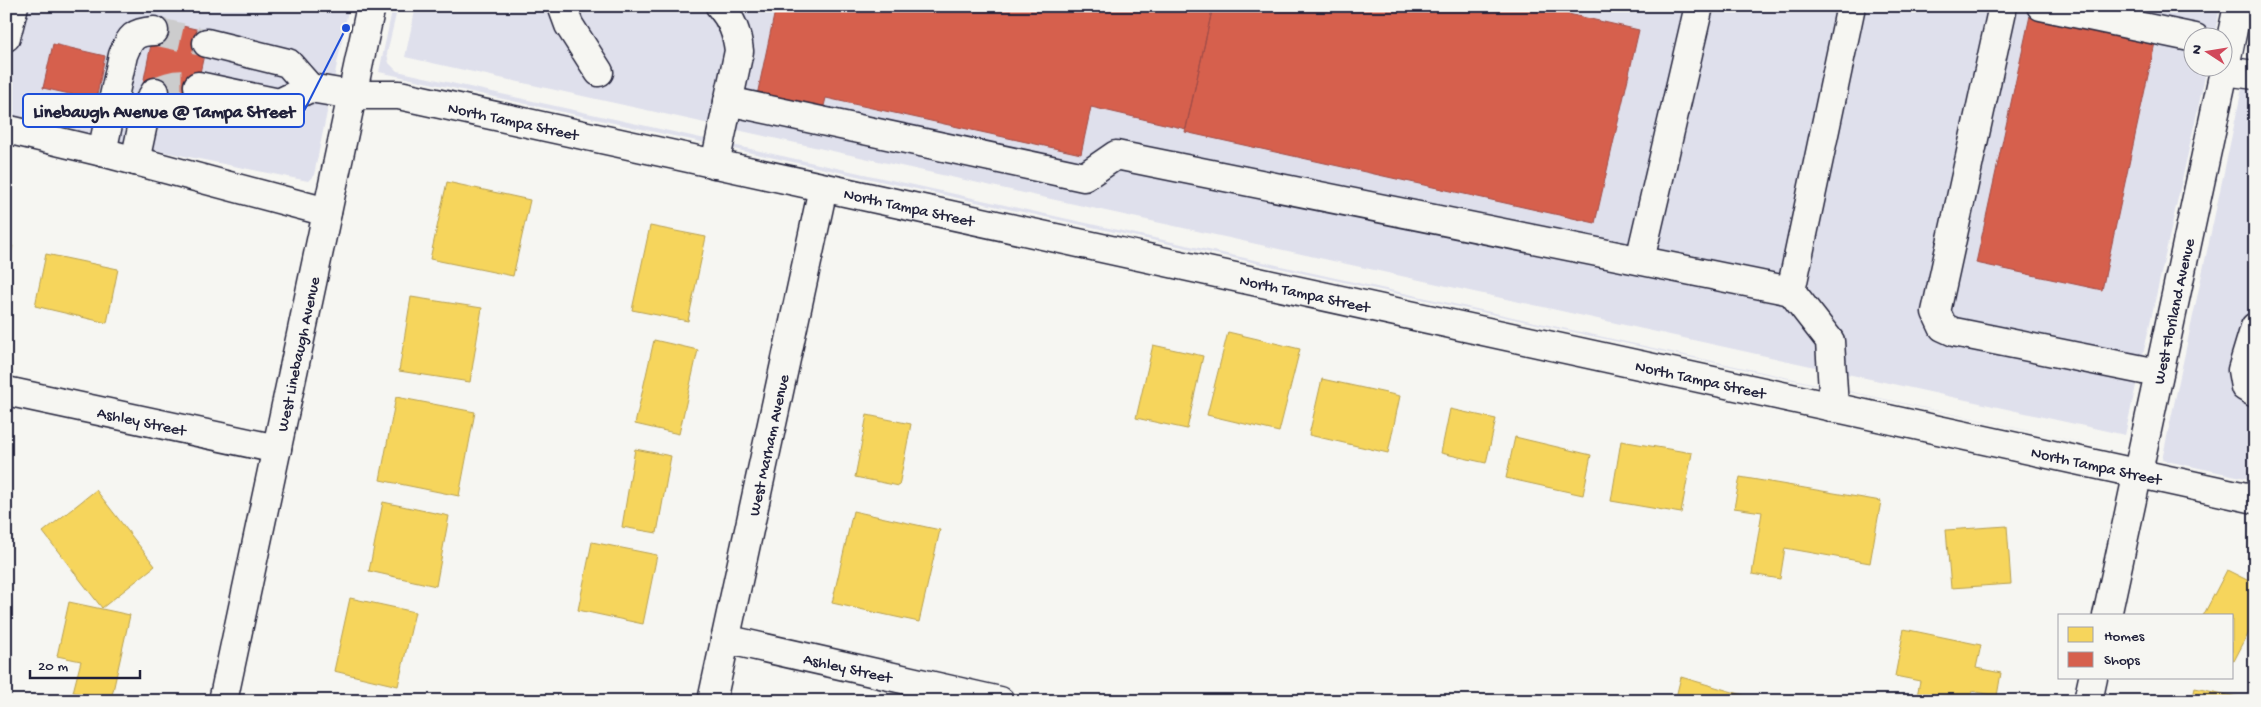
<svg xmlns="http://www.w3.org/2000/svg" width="2261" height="707" font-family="'Gochi Hand',sans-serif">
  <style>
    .built { fill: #dfe0ec }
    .homes { fill: #f6d55c; stroke: #b69f52 }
    .shops { fill: #d6604d; stroke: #a04d48 }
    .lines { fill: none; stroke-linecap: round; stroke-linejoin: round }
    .minor-tunnel { stroke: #cccccd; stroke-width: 28; stroke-dasharray: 28 14; stroke-linecap: butt }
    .minor-casing { stroke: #22223b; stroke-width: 31 }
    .minor { stroke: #f6f6f2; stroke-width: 28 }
    .labels { text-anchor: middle; stroke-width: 5; stroke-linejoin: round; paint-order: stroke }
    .street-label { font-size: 16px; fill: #22223b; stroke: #f6f6f2 }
    .leader { fill: none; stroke: #1d4ed8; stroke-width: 2 }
    .callout-dot { fill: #1d4ed8; stroke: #f6f6f2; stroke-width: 2 }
    .callout { fill: #f6f6f2; stroke: #1d4ed8; stroke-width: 2 }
    .callout-label { font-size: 18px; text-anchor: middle; font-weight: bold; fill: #22223b }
  </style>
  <rect width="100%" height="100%" fill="#f6f6f2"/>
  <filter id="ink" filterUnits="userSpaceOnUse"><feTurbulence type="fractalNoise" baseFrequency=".02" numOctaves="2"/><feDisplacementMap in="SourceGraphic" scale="10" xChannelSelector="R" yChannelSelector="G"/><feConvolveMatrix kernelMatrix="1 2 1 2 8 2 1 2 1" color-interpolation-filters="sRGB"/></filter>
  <g filter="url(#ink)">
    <path class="built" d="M6,6H349L314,175L308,181L6,120Z
      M393,6H398L387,53L389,63L397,71L2120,451L379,72Z
      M416,6H2210L2220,8L2214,37L2194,38V68H2207L2125,435L405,57Z
      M2255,28V480L2162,460Z"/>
    <path class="homes" d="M447,182L530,200L513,276L430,259Z
      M650,226L706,237L688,321L632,310Z
      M6,244L13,246L6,274Z
      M46,254L118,269L107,323L35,306Z
      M411,297L482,308L470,382L399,371Z
      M1228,332L1300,349L1279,432L1207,415Z
      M654,340L698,350L679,434L635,424Z
      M1153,345L1203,356L1187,429L1136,418Z
      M1322,379L1400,396L1388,453L1309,435Z
      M396,397L475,412L459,496L380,480Z
      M1450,409L1496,419L1486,463L1441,453Z
      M867,415L911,424L899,486L855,477Z
      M1515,437L1591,455L1583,495L1506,478Z
      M1621,441L1692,453L1681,513L1611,501Z
      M635,449L671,456L657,533L622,527Z
      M1740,477L1881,501L1870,563L1785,548L1780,579L1752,574L1762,512L1734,508Z
      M96,490L155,566L102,608L43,532Z
      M383,502L449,516L436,586L369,571Z
      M853,511L940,530L919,622L832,603Z
      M2007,526L2011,584L1951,588L1946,530Z
      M592,542L657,555L643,624L578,610Z
      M2227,570L2255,584V621L2234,661L2232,660V616H2203Z
      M350,598L415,612L398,686L334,671Z
      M69,602L130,615L111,700L73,692L81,661L57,656Z
      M1904,629L1981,645L1976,668L2001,673L1997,696L1972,691L1970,701H1916L1920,681L1895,676Z
      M1681,677L1750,697L1749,701H1675Z
      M2195,688L2242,698V701H2192Z"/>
    <path class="shops" d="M776,6H1213L1186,129L1091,107L1081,154L826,98L822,114L756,100Z
      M1213,6H1533L1639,30L1595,223L1185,132Z
      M2031,11L2156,38L2102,290L1976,263Z
      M156,20L209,32L194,100L142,89Z
      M53,44L105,56L96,100L43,88Z"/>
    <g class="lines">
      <path class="minor-tunnel" d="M154,31L207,43
        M155,92C171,83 181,83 198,86"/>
      <defs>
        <g id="minor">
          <path d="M562,6L569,25L599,72"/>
          <path d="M2003,6L1936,312L1943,327L1954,332L2158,373"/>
          <path d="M2041,6L2195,38"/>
          <path d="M6,37L14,6"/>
          <path d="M207,43L288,63L310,88"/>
          <path d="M2224,71L2255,75"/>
          <path id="s1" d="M198,86L279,103L310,88L352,95H399L2255,499"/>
          <path d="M728,101L1084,177L1116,155L1791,291L1851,6"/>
          <path d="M6,129L102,152L327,212"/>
          <path d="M102,152L123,55C130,37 134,32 154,31"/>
          <path d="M135,161L147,105L155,92"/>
          <path d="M715,164L739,51C737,33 732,20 720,6"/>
          <path d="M1640,260L1699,6"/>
          <path d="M1791,291L1830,341L1834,408"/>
          <path d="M2255,327L2242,370L2245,387L2255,393"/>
          <path id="s2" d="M6,391L277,449"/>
          <path id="s3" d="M2107,616L2238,6"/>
          <path id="s4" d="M725,639L1000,701"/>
          <path id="s5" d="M223,701L371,6"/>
          <path id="s6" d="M712,701L823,188"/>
          <path d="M2088,701L2093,678"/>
        </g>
      </defs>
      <use href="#minor" class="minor-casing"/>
      <use href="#minor" class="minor"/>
    </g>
  </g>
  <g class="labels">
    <g class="street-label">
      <text dy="6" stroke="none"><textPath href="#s1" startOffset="324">North Tampa Street</textPath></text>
      <text dy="6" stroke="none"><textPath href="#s1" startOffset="729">North Tampa Street</textPath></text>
      <text dy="6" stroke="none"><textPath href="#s1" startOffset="1134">North Tampa Street</textPath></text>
      <text dy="6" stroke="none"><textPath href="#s3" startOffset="312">West Floriland Avenue</textPath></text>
      <text dy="6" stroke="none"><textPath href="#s5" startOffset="355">West Linebaugh Avenue</textPath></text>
      <text dy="6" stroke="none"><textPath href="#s1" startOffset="1539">North Tampa Street</textPath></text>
      <text dy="6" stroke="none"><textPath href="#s2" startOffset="139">Ashley Street</textPath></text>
      <text dy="6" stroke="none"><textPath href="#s6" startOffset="262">West Marham Avenue</textPath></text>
      <text dy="6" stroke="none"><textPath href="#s1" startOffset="1944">North Tampa Street</textPath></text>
      <text dy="6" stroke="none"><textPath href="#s4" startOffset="126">Ashley Street</textPath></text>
    </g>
  </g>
  <path class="leader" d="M346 28L304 111"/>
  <circle class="callout-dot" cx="346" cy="28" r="5"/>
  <rect class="callout" x="23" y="94" width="281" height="33" rx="5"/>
  <g class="callout-label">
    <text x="164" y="117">Linebaugh Avenue @ Tampa Street</text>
  </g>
  <rect width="2261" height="707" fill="none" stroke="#f6f6f2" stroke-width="25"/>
  <rect x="12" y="12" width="2236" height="682" fill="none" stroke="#22223b" stroke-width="2" filter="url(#ink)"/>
  <rect x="2058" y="614" width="175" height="65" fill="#f6f6f2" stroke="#a1a1a9"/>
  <rect x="2068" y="627" width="25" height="15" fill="#f6d55c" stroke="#a1a1a9"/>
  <text x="2104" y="640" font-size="15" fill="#22223b">Homes</text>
  <rect x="2068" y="652" width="25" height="15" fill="#d6604d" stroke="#a1a1a9"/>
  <text x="2104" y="664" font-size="15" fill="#22223b">Shops</text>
  <g transform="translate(2208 52) rotate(282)"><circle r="24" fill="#f6f6f2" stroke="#a1a1a9"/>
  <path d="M0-4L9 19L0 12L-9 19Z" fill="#d1495b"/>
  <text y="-8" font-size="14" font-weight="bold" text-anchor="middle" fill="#22223b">N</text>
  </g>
  <path d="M30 670v8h110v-8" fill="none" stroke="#22223b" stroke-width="2.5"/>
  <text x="38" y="670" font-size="15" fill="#22223b" stroke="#f6f6f2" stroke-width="4" paint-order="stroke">20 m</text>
</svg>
